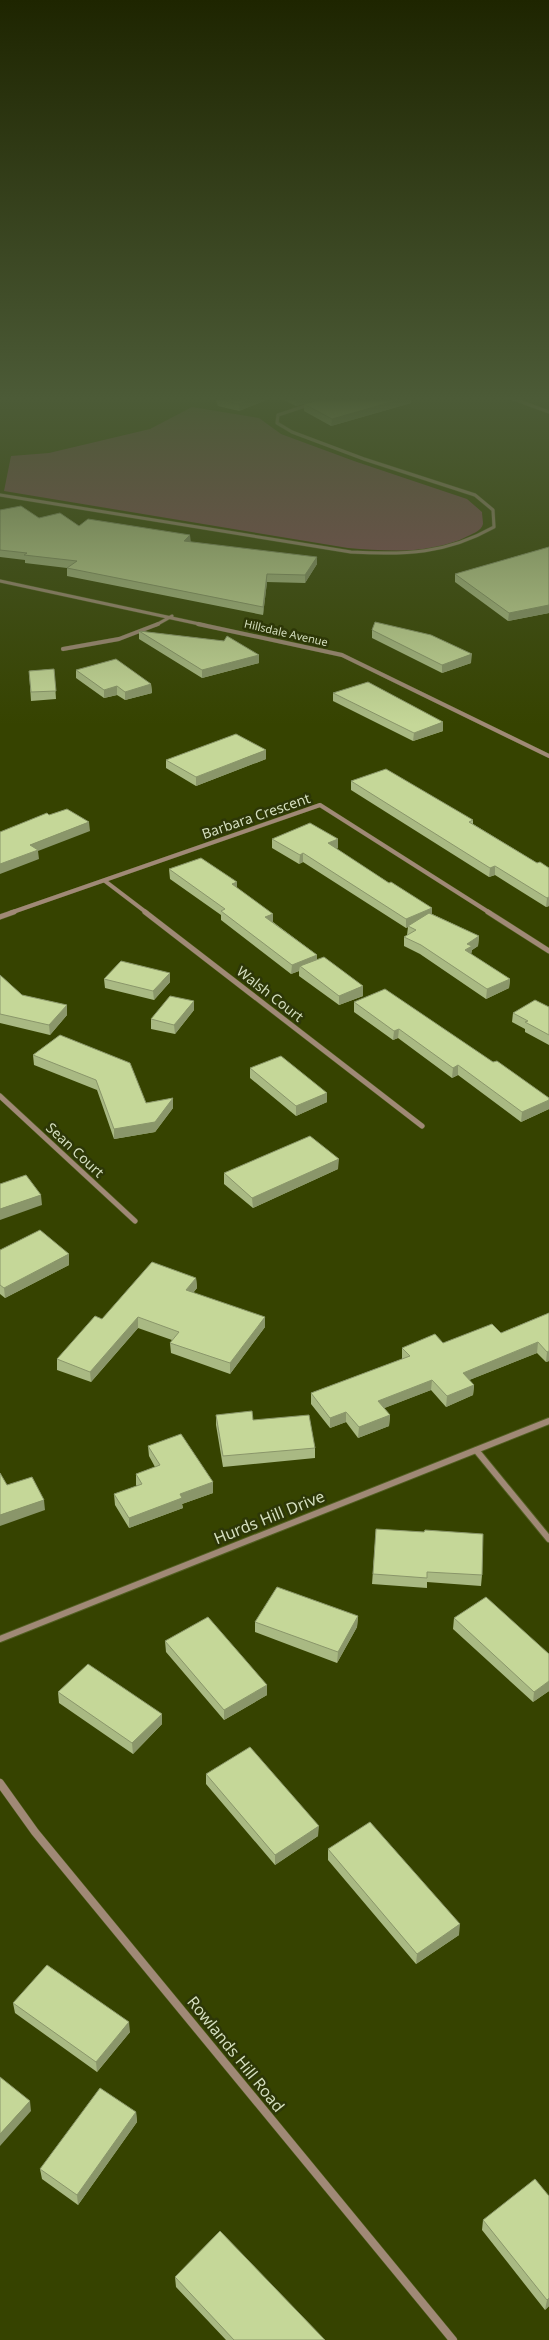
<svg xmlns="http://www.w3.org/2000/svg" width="549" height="2340" font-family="'Noto Sans',sans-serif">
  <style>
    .green { fill: #834a5b }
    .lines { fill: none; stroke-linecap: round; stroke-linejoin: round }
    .street-far4-casing { stroke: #525f22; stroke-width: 4 }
    .street-far3-casing { stroke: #525f22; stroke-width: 4.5 }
    .street-far2-casing { stroke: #525f22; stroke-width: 6 }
    .street-far1-casing { stroke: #525f22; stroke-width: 8 }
    .street-casing { stroke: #525f22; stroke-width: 9 }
    .street-far4 { stroke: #a08976; stroke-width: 3 }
    .street-far3 { stroke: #a08976; stroke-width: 4 }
    .street-far2 { stroke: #a08976; stroke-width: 5 }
    .street-far1 { stroke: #a08976; stroke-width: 6 }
    .street { stroke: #a08976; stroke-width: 8 }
    .wall { fill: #a9b983 }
    .shaded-wall { fill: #8a966a }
    .building { fill: #c5d798; stroke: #8a966a }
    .labels { text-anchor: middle; stroke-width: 5; stroke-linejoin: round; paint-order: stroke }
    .far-street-label { font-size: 11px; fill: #d4debe; stroke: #2d3707 }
    .street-label { font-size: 14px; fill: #d4debe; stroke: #2d3707 }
    .near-street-label { font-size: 16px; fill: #d4debe; stroke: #2d3707 }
  </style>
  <rect width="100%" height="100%" fill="#364300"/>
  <path class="green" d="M192,407L259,418L281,434L354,461L467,499L482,512C482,515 483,521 483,524C481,531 474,533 468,536C432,555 387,551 348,548L4,491L11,456L49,453L150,429Z"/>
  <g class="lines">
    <defs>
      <path id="street-far4" d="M511,398L549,412
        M0,495L351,552C405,555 446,554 494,527L493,510L475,495L364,459L292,432L277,423L278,415L311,404
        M0,581L204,625
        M156,625L172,616"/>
      <path id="street-far3" d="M198,624L342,655L549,756
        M63,649L119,639L158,624
        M105,881L147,913
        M10,913L320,805L490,913"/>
      <path id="street-far2" d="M145,912L422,1126
        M488,912L549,951
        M0,917L14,912
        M0,1096L135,1221"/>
      <path id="street-far1" d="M476,1450L549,1539
        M0,1639L549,1421"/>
      <path id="street" d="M0,1783L35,1832L453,2340"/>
    </defs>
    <use href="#street-far4" class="street-far4-casing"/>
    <use href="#street-far3" class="street-far3-casing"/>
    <use href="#street-far2" class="street-far2-casing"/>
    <use href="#street-far1" class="street-far1-casing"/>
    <use href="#street" class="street-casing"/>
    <use href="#street-far4" class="street-far4"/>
    <use href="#street-far3" class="street-far3"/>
    <use href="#street-far2" class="street-far2"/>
    <use href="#street-far1" class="street-far1"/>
    <use href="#street" class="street"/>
  </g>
  <path class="wall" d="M149,398H175L150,400Z
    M215,398H271L239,411L218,406Z
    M280,398H325L296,406Z
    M326,398H411V403L331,426L304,411V404Z
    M0,510L79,526L191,542L317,564L305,583L267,582L263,615L67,576V568L25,563V560L0,557Z
    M549,547V613L508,621L455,582V574Z
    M372,630L471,663L442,673L372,638Z
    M139,631L224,641L259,655V663L202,678L139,639Z
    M54,669L56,699L31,701L29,671Z
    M76,670L151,684L152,693L125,700L117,695L104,698L76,678Z
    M333,693L443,731L413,741L333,701Z
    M266,759L196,786L166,768V760Z
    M351,781L473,820V824L537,863L549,868V906L546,907L495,875L489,877L351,790Z
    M272,839H338V848L336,849L389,883L432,908V914L479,936L478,946L472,950L471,954L510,979L509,988L486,999L420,954L404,946V937L407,935L408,927L406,928L303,862L299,864L272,848Z
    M169,869L237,888L273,922L317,955V959L363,996L339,1005L299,976V971L291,974L221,920V915L170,879Z
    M0,975L22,995L67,1005V1015L50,1035L0,1023Z
    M104,979L170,982L154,1000L105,988Z
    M354,1002L493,1062L549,1098V1109L521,1122L458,1075L452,1078L398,1038L393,1040L354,1012Z
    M549,1007V1045L525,1032V1029L512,1022L513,1013Z
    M194,1010L175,1034L151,1029V1019Z
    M60,1035L146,1103L173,1098V1108L155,1132L114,1139L97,1090L34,1065L33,1055Z
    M250,1068L327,1102L296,1116L250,1078Z
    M338,1169L253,1208L224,1184V1173Z
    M0,1250L69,1265L5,1298L0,1294Z
    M196,1278L197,1288L193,1293L265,1327L230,1374L171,1353L170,1343L172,1340L138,1328L91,1382L57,1370V1359L102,1319Z
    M549,1313V1361L546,1362L537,1353L469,1380L474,1385L473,1395L446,1407L431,1390L384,1408L390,1415L389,1426L358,1438L346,1422L330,1428L311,1404V1393L402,1359V1348L443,1343L501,1333Z
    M216,1415L253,1420L315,1448V1458L223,1467L216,1425Z
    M148,1446L213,1482V1493L182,1504L183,1508L129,1528L115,1505L114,1494L137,1486L136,1485V1474L155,1467L149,1456Z
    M376,1529L482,1575L481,1586L427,1582V1588L372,1584Z
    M358,1616L357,1627L337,1663L255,1632V1622Z
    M454,1618L549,1654V1691L533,1702L453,1629Z
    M165,1641L267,1685V1695L224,1720L166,1652Z
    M58,1692L162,1714V1724L133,1754L59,1703Z
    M206,1774L318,1836L275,1865L206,1784Z
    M328,1849L459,1935L416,1964L328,1860Z
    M13,2003L130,2032L97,2072L15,2013Z
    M136,2112L137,2122L78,2205L42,2179L40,2169Z
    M549,2196V2306L545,2310L482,2230L483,2220Z
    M175,2277L325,2340H226L176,2287Z"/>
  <path class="shaded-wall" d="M254,398H271L239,411V404Z
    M302,398H325L296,406V399Z
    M405,398H411V403L331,426L332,419Z
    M190,535L191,543L184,541Z
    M317,557V564L305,583V575Z
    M267,574V582L263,615V607Z
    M549,605V613L508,621L509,613Z
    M472,654L471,663L442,673V665Z
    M259,655V663L202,678V670Z
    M151,684L152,693L125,700V692Z
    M117,686V695L104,698V690Z
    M443,722V731L413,741L414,733Z
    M266,750V759L196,786V777Z
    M89,822L90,831L38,851L39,859L0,874V864L30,845Z
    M338,839V848L328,852V843Z
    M303,853V862L299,864L300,855Z
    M495,866V875L489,877L490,868Z
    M237,882V892L232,884Z
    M549,897V906L546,907L547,898Z
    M432,908V918L408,926V927L406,928V919Z
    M273,914V923L265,917Z
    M479,936L478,946L472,950L471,955L465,950L467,944Z
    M317,955V964L300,966L299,971L291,974L292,965Z
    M170,973V982L154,1000L153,991Z
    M510,979L509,988L486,999L487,989Z
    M363,986V996L339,1005V996Z
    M194,1001V1010L175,1034L174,1025Z
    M67,1005V1015L50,1035L49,1025Z
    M399,1029L398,1038L393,1040L394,1031Z
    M458,1065V1075L452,1078L453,1068Z
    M327,1093V1102L296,1116V1106Z
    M173,1098V1108L155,1132L114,1139V1129Z
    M549,1100V1109L521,1122L522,1112Z
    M339,1159L338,1169L253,1208L252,1198Z
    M41,1195L42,1205L0,1220V1209Z
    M69,1254V1265L5,1298L4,1288Z
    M196,1278L197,1288L186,1301V1290Z
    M138,1317V1328L91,1382L90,1372Z
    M265,1317V1327L230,1374V1363Z
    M538,1342L537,1353L462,1383L463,1373Z
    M549,1351V1361L546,1362L547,1352Z
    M432,1380L431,1390L377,1411L378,1401Z
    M474,1385L473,1395L446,1407L447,1396Z
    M346,1412V1422L330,1428V1418Z
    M390,1415L389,1426L358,1438L359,1427Z
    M213,1482V1493L182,1504L183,1508L129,1528V1518L180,1494Z
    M44,1500L45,1510L0,1526V1515Z
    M358,1616L357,1627L337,1663L338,1652Z
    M549,1681V1691L533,1702L534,1692Z
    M267,1685V1695L224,1720V1710Z
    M162,1714V1724L133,1754L132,1743Z
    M319,1826L318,1836L275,1865V1855Z
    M460,1924L459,1935L416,1964L417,1954Z
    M129,2022L130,2032L97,2072L96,2062Z
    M30,2101L31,2111L0,2146V2134Z
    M136,2112L137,2122L78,2205L77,2195Z
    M549,2298V2306L545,2310L547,2300Z"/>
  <path class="building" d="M217,398H254L239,404L218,399Z
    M326,398H405L332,419L304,404Z
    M21,506L39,518L60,513L79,526L88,519L190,535L184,541L317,557L305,575L267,574L263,607L67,568L77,561L24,555L27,553L0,550V510Z
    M549,547V605L509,613L455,574Z
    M375,622L431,635L472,654L442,665L372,630Z
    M139,631L224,641L227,636L259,655L202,670Z
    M116,659L151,684L125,692L117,686L104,690L76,670Z
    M54,669L56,691L31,692L29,671Z
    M368,682L443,722L414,733L333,693Z
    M236,734L266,750L196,777L166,760Z
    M386,769L473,820L469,822L537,863L540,862L549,868V897L547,898L495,866L490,868L351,781Z
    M67,809L89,822L30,845L38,850L0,864V832L47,813L49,815Z
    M310,823L338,839L328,843L389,883L391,882L432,908L406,919L303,853L300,855L272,839Z
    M201,858L237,882L232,884L273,914L265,917L317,955L292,965L221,911L225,909L169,869Z
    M429,913L479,936L467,944L472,946L465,950L510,979L487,989L421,945L404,937L416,930L408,926Z
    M324,957L363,986L339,996L300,966Z
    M121,961L170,973L153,991L104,979Z
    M0,975L22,995L67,1005L49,1025L0,1014Z
    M385,989L493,1062L497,1061L549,1098V1100L522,1112L458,1065L453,1068L399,1029L394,1031L354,1002Z
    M170,996L194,1001L174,1025L151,1019Z
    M535,1000L549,1007V1035L525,1022L528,1021L513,1013Z
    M60,1035L130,1063L146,1103L173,1098L155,1122L114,1129L96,1080L33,1055Z
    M281,1056L327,1093L296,1106L250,1068Z
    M310,1136L339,1159L252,1198L224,1173Z
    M26,1175L41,1195L0,1209V1184Z
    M40,1230L69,1254L4,1288L0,1285V1250Z
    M152,1262L196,1278L186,1290L265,1317L230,1363L170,1343L179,1332L138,1317L90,1372L57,1359L95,1316L102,1319Z
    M549,1313V1351L547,1352L538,1342L463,1373L474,1385L447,1396L432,1380L378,1401L390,1415L359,1427L346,1412L330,1418L311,1393L410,1356L402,1348L435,1334L443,1343L492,1324L501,1333Z
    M252,1411L253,1420L309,1415L315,1448L223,1456L216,1415Z
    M181,1434L213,1482L180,1494L182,1498L129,1518L114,1494L142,1484L136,1474L160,1465L148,1446Z
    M0,1473L7,1485L32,1477L44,1500L0,1515Z
    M376,1529L424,1532L425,1530L483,1534L482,1575L427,1572V1578L373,1574Z
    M277,1587L358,1616L338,1652L255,1622Z
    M486,1597L549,1654V1681L534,1692L454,1618Z
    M208,1617L267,1685L224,1710L165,1641Z
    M88,1664L162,1714L132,1743L58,1692Z
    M250,1747L319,1826L275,1855L206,1774Z
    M370,1822L460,1924L417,1954L328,1849Z
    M47,1965L129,2022L96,2062L13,2003Z
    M0,2077L30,2101L0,2134Z
    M100,2088L136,2112L77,2195L40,2169Z
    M535,2179L549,2196V2298L547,2300L483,2220Z
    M220,2231L325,2340H234L175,2277Z"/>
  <linearGradient id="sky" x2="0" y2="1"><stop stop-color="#1e2500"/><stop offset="0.55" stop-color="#4c5b37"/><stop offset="1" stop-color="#4c5b37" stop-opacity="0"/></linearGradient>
  <rect width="549" height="725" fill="url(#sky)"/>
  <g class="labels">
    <g class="far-street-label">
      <text transform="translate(286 633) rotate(13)" y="4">Hillsdale Avenue</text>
    </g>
    <g class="street-label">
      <text transform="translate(256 816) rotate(-19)" y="5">Barbara Crescent</text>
      <text transform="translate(270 994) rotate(38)" y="5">Walsh Court</text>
      <text transform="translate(75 1150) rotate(43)" y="5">Sean Court</text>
    </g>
    <g class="near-street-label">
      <text transform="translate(269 1517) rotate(-22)" y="6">Hurds Hill Drive</text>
      <text transform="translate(236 2054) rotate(51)" y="6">Rowlands Hill Road</text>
    </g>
  </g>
</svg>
